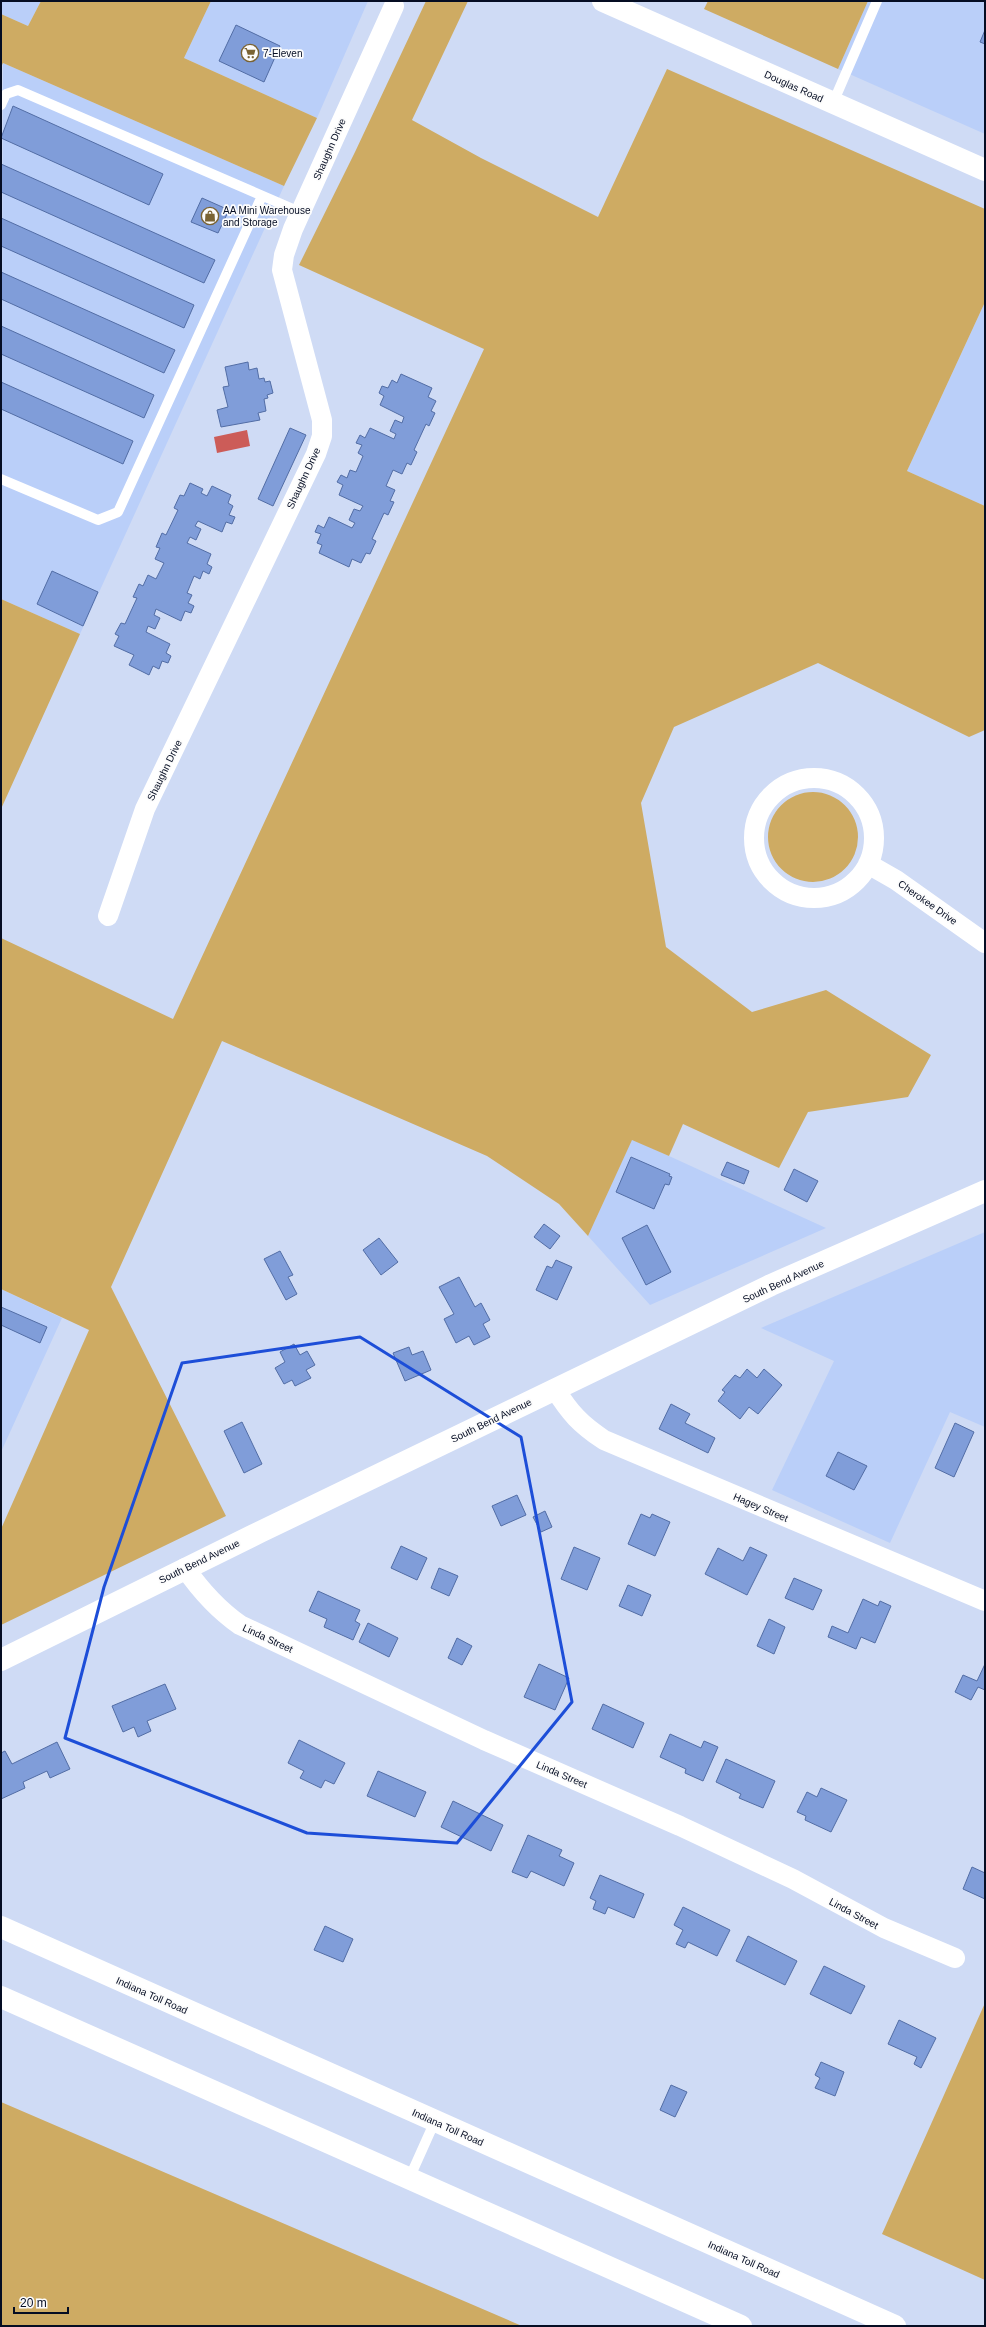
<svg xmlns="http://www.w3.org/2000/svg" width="986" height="2327" font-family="Helvetica,sans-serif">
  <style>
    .built { fill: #bacff9 }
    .green { fill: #ceab63 }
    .water { fill: #cc5c58 }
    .building { fill: #809dd9; stroke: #526da5 }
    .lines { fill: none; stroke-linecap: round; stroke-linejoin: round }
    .lane { stroke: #fff; stroke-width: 10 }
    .street { stroke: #fff; stroke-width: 20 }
    .secondary { stroke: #fff; stroke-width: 22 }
    .primary { stroke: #fff; stroke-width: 22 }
    .highway { stroke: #fff; stroke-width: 22 }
    .marked { fill: none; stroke: #1d4ed8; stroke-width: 3; stroke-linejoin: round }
    .labels { text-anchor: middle; stroke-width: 3.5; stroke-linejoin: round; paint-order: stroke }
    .poi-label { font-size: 10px; fill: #050d23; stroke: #fcfcfc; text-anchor: start }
    .street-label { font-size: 10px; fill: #050d23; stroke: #fcfcfc }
  </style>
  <rect width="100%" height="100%" fill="#cfdbf5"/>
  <path class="built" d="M1,1H41L28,26L1,14Z
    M211,1H368L317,118L184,58Z
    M868,1H985V134L838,69Z
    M3,63L284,186L80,634L1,599Z
    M985,302V506L907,471Z
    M632,1139L826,1228L650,1305L588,1236Z
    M985,1232V1427L950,1412L890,1543L772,1490L834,1361L761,1328Z
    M1,1289L62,1318L1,1452Z"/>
  <path class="green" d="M41,1H211L184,58L317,118L284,186L3,63L1,67V14L28,26Z
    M426,1H468L412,120L481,158L598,217L667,69L985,209V302L907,471L985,506V730L969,737L818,663L674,727L641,803L666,947L752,1012L826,990L931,1055L908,1097L808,1112L779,1168L683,1124L669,1156L632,1140L588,1236L559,1204L487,1156L222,1041L111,1287L226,1516L1,1625V1529L89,1330L1,1289V938L173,1019L484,349L299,265L355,152Z
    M708,1H868L838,69L704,9Z
    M1,599L80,634L1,809Z
    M768 837a45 45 0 1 1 90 0a45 45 0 1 1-90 0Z
    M985,2003V2280L882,2234Z
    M1,2102L522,2326H1Z"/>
  <path class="water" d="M247,430L250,446L217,453L214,437Z"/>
  <path class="building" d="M236,25L280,46L264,82L219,61Z
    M985,30V44L980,42Z
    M13,106L163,174L149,205L1,138Z
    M1,164L215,260L204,283L1,192Z
    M202,198L229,210L218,233L191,222Z
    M1,218L194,305L184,328L1,246Z
    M1,272L175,350L164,373L1,299Z
    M1,326L154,395L144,418L1,354Z
    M248,362L249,370L257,368L259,379L264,378L265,382L270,381L273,393L267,395L268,398L264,399L266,411L258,413L260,420L221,427L217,410L228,407L223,387L229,386L225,367Z
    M401,374L432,388L428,397L436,401L431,411L435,413L429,426L426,424L414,450L417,452L411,465L407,463L402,474L393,470L386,486L395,490L390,501L394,502L388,515L384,513L372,539L376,541L370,554L366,553L361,563L352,559L349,567L319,553L322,545L317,543L321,534L315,532L318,525L324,528L329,517L352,528L355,523L349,520L354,509L360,511L363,506L339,495L343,485L337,482L341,475L347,478L350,470L356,472L363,456L358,453L362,445L356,443L360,435L365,438L370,428L394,439L396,434L390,431L395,420L402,423L404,417L380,405L384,396L379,393L382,386L388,388L392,380L397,383Z
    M1,382L133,441L123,464L1,409Z
    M290,428L306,435L273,506L258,499Z
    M190,483L203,489L201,493L207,496L212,486L231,495L228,503L233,506L229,515L235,517L232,524L226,522L222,532L198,521L195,526L201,529L196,540L190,537L187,543L211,554L207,564L212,567L209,574L203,571L200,579L194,576L187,593L192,595L188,603L194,606L191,613L185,611L181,621L156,609L154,615L160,618L155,629L148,626L146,632L170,644L166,653L171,656L168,663L162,661L159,669L153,666L149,675L129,665L134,655L114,646L119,636L115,634L121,623L125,624L137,598L133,597L139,584L143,586L148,575L156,579L164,563L155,559L160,548L156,547L162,533L166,535L178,510L174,508L180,495L184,496Z
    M52,571L98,592L83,626L37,604Z
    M631,1157L670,1174L669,1176L672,1177L669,1185L665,1184L654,1209L616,1192Z
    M727,1162L749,1171L744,1184L721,1175Z
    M794,1169L818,1181L807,1202L784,1190Z
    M544,1224L560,1236L550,1249L534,1237Z
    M647,1225L671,1272L646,1285L622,1238Z
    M379,1238L398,1262L381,1275L363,1250Z
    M280,1251L293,1275L288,1277L297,1294L286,1300L264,1259Z
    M556,1260L572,1267L557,1300L536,1290L547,1266L552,1268Z
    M459,1277L475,1307L481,1303L490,1320L483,1324L490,1337L474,1345L469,1336L456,1343L444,1319L454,1314L439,1287Z
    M1,1307L47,1327L40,1343L1,1325Z
    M294,1344L300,1355L307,1351L315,1365L306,1370L311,1378L295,1386L292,1380L284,1384L275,1368L285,1362L280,1352Z
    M409,1347L412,1355L423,1351L431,1370L405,1381L393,1353Z
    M747,1369L757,1378L764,1369L782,1385L758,1414L749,1407L740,1419L718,1401L725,1392L722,1390L735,1375L740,1378Z
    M671,1404L690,1414L685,1423L715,1438L708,1453L659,1429Z
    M242,1422L262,1464L244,1473L224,1431Z
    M955,1423L974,1432L954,1477L935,1468Z
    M838,1452L867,1466L854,1490L826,1476Z
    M517,1495L526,1515L501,1526L492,1506Z
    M545,1511L552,1527L541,1532L533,1517Z
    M641,1514L650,1518L652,1514L670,1522L655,1556L628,1544Z
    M401,1546L427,1558L417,1580L391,1568Z
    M574,1547L600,1558L587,1590L561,1579Z
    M750,1547L767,1555L747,1595L705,1574L718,1548L743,1561Z
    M439,1568L458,1576L449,1596L431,1588Z
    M794,1578L822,1590L813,1610L785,1598Z
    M628,1585L651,1595L642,1616L619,1606Z
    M318,1591L360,1610L355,1621L360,1624L353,1640L324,1627L327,1619L309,1611Z
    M863,1599L878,1606L880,1601L891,1606L875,1643L861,1637L856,1649L828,1637L832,1626L848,1633Z
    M769,1619L785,1627L774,1654L757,1646Z
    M368,1623L398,1638L389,1657L359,1642Z
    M457,1638L472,1646L462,1665L448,1658Z
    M539,1664L569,1678L555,1710L524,1697Z
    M985,1664V1690L978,1687L971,1700L955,1692L963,1675L977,1681Z
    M165,1684L176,1709L147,1721L151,1731L138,1737L134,1727L123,1732L112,1706Z
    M603,1704L644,1723L633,1748L592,1729Z
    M670,1734L701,1748L704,1741L718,1747L703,1781L685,1773L686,1769L660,1757Z
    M299,1740L345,1763L334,1784L325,1780L321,1788L300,1778L304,1771L288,1763Z
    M57,1742L70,1769L50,1778L47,1771L23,1782L25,1788L1,1799V1753L5,1751L12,1764Z
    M726,1759L775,1781L763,1808L739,1798L741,1794L716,1782Z
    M378,1771L426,1792L415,1817L367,1796Z
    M821,1788L847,1800L831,1832L805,1820L806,1816L797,1812L807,1792L817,1797Z
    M453,1801L503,1825L491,1851L441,1827Z
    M528,1835L562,1850L559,1856L574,1863L564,1886L531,1871L527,1878L512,1872Z
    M972,1867L985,1873V1899L963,1889Z
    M600,1875L644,1894L634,1918L608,1907L605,1914L593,1909L596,1901L590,1898Z
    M683,1907L730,1930L717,1956L688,1942L685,1948L676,1944L683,1930L674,1925Z
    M325,1926L353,1939L343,1962L314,1950Z
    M748,1936L797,1961L785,1985L736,1961Z
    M824,1966L865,1986L851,2014L810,1994Z
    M899,2020L936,2038L921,2068L914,2064L917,2057L888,2044Z
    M821,2062L844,2072L835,2096L815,2088L820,2078L815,2075Z
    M671,2085L687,2092L675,2117L660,2110Z"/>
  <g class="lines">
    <path class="lane" d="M833,103L877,1
      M1,105L6,94L18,90L300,212
      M1,479L98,520L118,512L262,196
      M409,2179L435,2121"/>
    <path class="street" d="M754 838a60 60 0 1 1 120 0a60 60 0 1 1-120 0Z
      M868,864L896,880L985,943
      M108,916L145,809L316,454L322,436V420L282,270L284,255L293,229L394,6
      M555,1389C570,1413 580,1424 604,1440L985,1601
      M185,1568C201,1591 217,1609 240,1625L484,1740L680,1826L793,1879L884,1928L955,1958"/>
    <path class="secondary" d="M603,1L985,170"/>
    <path class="primary" d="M1,1660L260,1532L771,1285L985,1191"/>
    <path class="highway" d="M1,1927L895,2326
      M1,1997L741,2326"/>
  </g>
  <path class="marked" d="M360,1337L521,1437L572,1702L457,1843L307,1833L65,1738L104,1587L182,1363Z"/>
  <defs>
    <symbol id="supermarket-ring" viewBox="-11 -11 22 22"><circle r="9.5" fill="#fcfcfc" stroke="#7a6333" stroke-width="1.5"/><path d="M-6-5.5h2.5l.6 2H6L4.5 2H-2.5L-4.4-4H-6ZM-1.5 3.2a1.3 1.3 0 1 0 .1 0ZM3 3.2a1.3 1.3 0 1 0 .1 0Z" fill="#7a6333"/></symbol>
    <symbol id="shop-ring" viewBox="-11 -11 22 22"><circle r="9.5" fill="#fcfcfc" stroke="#7a6333" stroke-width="1.5"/><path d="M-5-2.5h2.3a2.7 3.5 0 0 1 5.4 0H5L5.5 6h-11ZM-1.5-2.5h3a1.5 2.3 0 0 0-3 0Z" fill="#7a6333"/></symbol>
  </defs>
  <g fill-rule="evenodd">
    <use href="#supermarket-ring" x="240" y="43" width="20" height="20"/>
    <use href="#shop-ring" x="200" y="206" width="20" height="20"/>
  </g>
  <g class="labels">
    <g class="poi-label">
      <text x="263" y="57">7-Eleven</text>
      <text x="223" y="214">AA Mini Warehouse<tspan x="223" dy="12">and Storage</tspan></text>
    </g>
    <g class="street-label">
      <text transform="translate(794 86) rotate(24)" y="4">Douglas Road</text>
      <text transform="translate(329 149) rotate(-66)" y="4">Shaughn Drive</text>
      <text transform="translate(303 478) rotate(-65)" y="4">Shaughn Drive</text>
      <text transform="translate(164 770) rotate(-64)" y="4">Shaughn Drive</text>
      <text transform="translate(928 902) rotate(35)" y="4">Cherokee Drive</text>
      <text transform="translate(783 1281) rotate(-25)" y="4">South Bend Avenue</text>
      <text transform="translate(491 1420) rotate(-26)" y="4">South Bend Avenue</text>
      <text transform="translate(761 1507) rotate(23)" y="4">Hagey Street</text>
      <text transform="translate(199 1561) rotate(-26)" y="4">South Bend Avenue</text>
      <text transform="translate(268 1638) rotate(25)" y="4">Linda Street</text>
      <text transform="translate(562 1774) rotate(23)" y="4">Linda Street</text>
      <text transform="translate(854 1913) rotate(28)" y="4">Linda Street</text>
      <text transform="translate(152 1995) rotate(24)" y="4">Indiana Toll Road</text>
      <text transform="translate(448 2127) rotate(24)" y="4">Indiana Toll Road</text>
      <text transform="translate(744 2259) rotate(24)" y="4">Indiana Toll Road</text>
    </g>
  </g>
  <rect width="986" height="2327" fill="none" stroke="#050d23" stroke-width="4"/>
  <path d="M14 2307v6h54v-6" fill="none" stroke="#050d23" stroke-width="2"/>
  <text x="20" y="2307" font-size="12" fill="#050d23" stroke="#fcfcfc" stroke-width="3" paint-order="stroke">20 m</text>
</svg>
